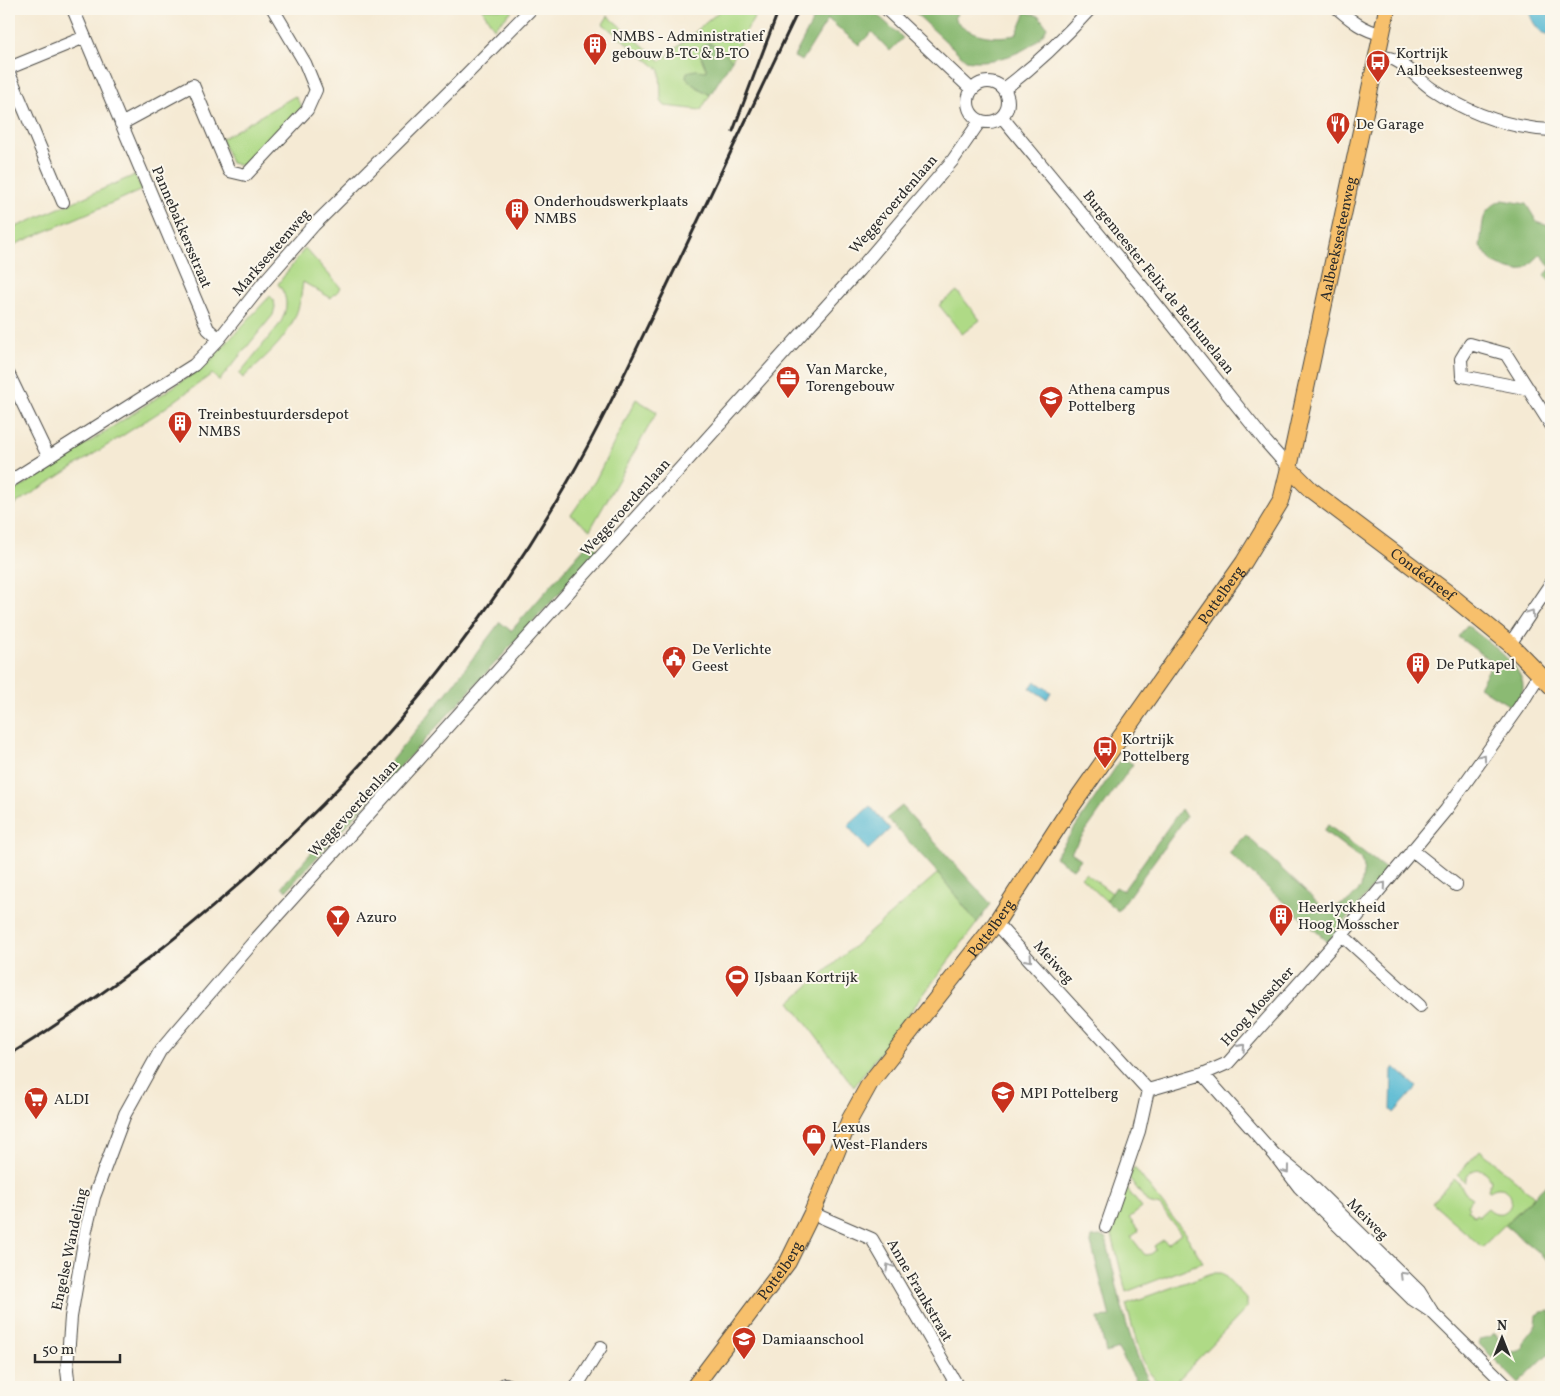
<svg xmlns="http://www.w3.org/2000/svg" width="1560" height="1396" font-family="Vollkorn,serif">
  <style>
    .green { fill: #afda86; stroke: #6d8258 }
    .forest { fill: #8bba73; stroke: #5b724f }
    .water { fill: #53b8d2; stroke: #3f727e }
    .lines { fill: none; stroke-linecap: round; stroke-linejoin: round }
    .minor-casing { stroke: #494844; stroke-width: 14 }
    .major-casing { stroke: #494844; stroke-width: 18 }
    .minor { stroke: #fff; stroke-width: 12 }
    .major { stroke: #f7c06c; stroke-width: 16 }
    .rail { stroke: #2b2b2b; stroke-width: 3 }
    .oneway { stroke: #a0a0a0 }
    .labels { text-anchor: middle; stroke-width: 4; stroke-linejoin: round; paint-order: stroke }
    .poi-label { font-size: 15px; fill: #2b2b2b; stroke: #fbf7ec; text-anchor: start }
    .street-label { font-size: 15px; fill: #2b2b2b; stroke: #fbf7ec }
  </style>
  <rect width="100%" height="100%" fill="#fbf7ec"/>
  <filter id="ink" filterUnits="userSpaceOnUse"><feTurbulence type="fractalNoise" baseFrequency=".02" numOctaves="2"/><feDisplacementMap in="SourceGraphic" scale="10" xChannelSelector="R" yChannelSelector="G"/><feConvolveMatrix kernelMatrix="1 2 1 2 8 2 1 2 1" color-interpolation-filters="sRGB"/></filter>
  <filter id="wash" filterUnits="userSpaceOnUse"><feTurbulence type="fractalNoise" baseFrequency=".0096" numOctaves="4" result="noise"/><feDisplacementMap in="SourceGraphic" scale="20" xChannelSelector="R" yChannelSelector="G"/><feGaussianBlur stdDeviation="1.12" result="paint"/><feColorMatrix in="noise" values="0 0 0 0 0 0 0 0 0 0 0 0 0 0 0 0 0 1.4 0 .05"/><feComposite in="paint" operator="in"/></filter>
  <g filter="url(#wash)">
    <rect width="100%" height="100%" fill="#f5ead4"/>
    <path class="green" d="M482,9H514L494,28Z
      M722,9H760L744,34L732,60L723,51L710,43L703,45L701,58L707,71L692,84L710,95L701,110L665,106L661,101L660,70L603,24L608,16L661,61Z
      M295,96L302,107L245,166L231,163L221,139Z
      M135,175L142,190L9,247V230Z
      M305,248L341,288L331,298L303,282C301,295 300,307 294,319C284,343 261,360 243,378L239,374L279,325C288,310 289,298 278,284Z
      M957,291L980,320L962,334L939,305Z
      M270,296L274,300L275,307L273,315L219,381L212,374L158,413L9,508V495L205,366Z
      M636,399L657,412L590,530L571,515L595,481Z
      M938,873L977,923L854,1087L790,1002Z
      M1085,873L1112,893L1106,901L1081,877Z
      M1480,1150L1534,1196L1482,1247L1432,1203L1454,1179L1460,1184L1465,1193L1473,1198L1467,1205L1469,1207L1467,1210L1474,1216L1476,1214L1479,1216L1488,1208C1499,1220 1516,1210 1510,1194C1505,1187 1497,1186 1490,1191L1488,1190L1491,1180C1485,1165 1469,1166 1465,1182L1457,1175Z
      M1134,1167L1184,1232L1203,1262L1126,1292L1111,1231V1226L1123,1184L1142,1208L1129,1218L1139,1231L1131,1237L1145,1255L1151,1254L1156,1250L1154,1246L1163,1240L1168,1244L1181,1234L1160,1206L1148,1203L1129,1178Z
      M1212,1273H1222L1247,1299V1308L1171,1387H1162L1148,1371L1140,1354L1126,1304Z"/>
    <path class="forest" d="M819,9H871L903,38L890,51L872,32L859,45L828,19L802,61L794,57Z
      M911,9H925L928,11L930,9H952L957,14L954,18C969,37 994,39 1016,35L1026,12L1039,16L1047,27C1037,52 991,65 966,60Z
      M710,43L723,51L732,60L710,95L692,84L686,77L687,72L696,70L707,71L700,52L703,45Z
      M1503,200L1526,204L1537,222L1551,227V282L1544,276L1551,268L1541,254L1526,268L1519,271L1505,268L1492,262L1480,246C1484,223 1479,210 1503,200Z
      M589,542L599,550L286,891L282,886L381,773L448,691L500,622L511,631Z
      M1467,625C1483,639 1524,665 1523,687C1523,695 1517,701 1512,707L1479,687L1493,662L1458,637Z
      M1122,758L1133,764L1071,852L1081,859L1073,869L1055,857Z
      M902,806L991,904L977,923L938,873L887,818Z
      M1181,809L1186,817L1118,911L1106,901L1116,887L1123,891Z
      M1328,825L1387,870L1328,942L1229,853L1246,835L1325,910L1331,909L1349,901L1361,888L1364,867L1360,858L1324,831Z
      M1551,1180V1239L1545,1247L1551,1252V1263L1505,1225Z
      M1100,1236L1106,1239C1118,1288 1126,1340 1151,1385L1147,1387H1130L1137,1382L1118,1349L1106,1353L1098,1318L1110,1317L1091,1243L1092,1237Z
      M1551,1311V1351L1518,1383L1479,1344L1481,1339L1489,1337L1493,1333L1496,1334C1501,1346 1510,1357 1523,1349L1525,1339L1536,1325L1537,1315L1542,1312Z"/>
    <path class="water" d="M1529,9H1548L1551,20V34C1539,36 1530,19 1529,9Z
      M1035,681L1051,692L1047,699L1030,688Z
      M870,806L890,829L868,850L848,826Z
      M1394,1067L1417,1087L1394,1113L1391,1110L1392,1070Z"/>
  </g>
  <g filter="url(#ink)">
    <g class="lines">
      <defs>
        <path id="minor" d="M73,9L208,329L219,339
          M886,9L972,90
          M1338,9C1352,21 1363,30 1381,34
          M1377,56C1383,57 1390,57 1395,60C1409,67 1419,80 1432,89C1468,113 1508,128 1551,130
          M9,68L85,37
          M9,73L63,202
          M968 102a20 20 0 1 1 40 0a20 20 0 1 1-40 0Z
          M1004,89C1036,65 1063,39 1090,9
          M1002,117L1144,289L1266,442L1289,468
          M121,124L193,85L229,171L246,175L307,110L316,90L305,63L273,9
          M9,375L48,456
          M1529,389L1462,376L1461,359L1470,344L1506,354L1551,425
          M9,482L194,365L219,339L264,282L314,225L458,83L531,9
          M1510,644L1551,583
          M1412,850L1456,885
          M996,923L1148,1090
          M1342,935L1420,1006
          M1203,1074L1274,1154
          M1148,1090L1203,1074L1228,1063L1342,935L1446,810L1520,706L1539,675
          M812,1213L872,1239L958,1387
          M1106,1227L1139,1131L1148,1090
          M1433,1313L1419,1291L1306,1180L1274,1154L1299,1187L1412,1299L1433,1313L1508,1387
          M69,1387L67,1370L71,1317L86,1230L94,1197L125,1114L160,1051L256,939L859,270L953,160L980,121
          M500,1387L505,1384L514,1387
          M576,1387L601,1347"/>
        <g id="major">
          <path id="s1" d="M1289,468L1311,490L1449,594L1510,644L1551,686"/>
          <path id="s2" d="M694,1387L788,1262L812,1213L850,1119L870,1083L996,923L1065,816L1244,562L1281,501L1289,468L1387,9"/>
        </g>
      </defs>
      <use href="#minor" class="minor-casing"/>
      <use href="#major" class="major-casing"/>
      <use href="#minor" class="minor"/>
      <use href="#major" class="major"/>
      <path class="rail" d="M733,131L779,9
        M9,1055C238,913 430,719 566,485C602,423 632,358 663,294C709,199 753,104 799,9"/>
    </g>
    <defs><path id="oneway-chevron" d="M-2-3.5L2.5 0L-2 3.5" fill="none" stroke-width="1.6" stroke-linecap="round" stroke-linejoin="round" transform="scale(1.25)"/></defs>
    <g class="oneway">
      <use href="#oneway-chevron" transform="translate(1531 613) rotate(-56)"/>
      <use href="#oneway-chevron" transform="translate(1483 757) rotate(-54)"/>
      <use href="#oneway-chevron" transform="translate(1383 885) rotate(-50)"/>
      <use href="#oneway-chevron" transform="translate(1029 959) rotate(48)"/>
      <use href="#oneway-chevron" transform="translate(1242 1047) rotate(-48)"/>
      <use href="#oneway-chevron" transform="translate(1286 1170) rotate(53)"/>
      <use href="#oneway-chevron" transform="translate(889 1267) rotate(-121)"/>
      <use href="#oneway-chevron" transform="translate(1403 1275) rotate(-135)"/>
    </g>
  </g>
  <defs>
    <symbol id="building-pin" viewBox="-11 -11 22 30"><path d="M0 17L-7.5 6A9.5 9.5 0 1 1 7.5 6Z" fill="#c8321e" stroke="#fbf7ec"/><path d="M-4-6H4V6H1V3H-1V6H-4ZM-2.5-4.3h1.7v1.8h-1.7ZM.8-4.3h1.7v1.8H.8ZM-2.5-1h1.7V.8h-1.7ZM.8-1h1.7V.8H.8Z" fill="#fff"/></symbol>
    <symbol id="bus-pin" viewBox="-11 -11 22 30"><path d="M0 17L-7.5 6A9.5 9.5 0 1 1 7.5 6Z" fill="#c8321e" stroke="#fbf7ec"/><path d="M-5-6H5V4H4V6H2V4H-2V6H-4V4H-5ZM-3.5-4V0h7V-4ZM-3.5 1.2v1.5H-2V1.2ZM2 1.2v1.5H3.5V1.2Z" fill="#fff"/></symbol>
    <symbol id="restaurant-pin" viewBox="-11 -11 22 30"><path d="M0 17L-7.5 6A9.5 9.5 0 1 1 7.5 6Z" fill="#c8321e" stroke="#fbf7ec"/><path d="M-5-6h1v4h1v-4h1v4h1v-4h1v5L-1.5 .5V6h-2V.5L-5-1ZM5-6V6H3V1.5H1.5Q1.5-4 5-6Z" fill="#fff"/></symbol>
    <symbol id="office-pin" viewBox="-11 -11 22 30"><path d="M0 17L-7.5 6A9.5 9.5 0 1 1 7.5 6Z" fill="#c8321e" stroke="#fbf7ec"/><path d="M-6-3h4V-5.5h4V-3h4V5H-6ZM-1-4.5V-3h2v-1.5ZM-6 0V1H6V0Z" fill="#fff"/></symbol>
    <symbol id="school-pin" viewBox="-11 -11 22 30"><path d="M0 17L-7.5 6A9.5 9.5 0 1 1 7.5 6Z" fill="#c8321e" stroke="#fbf7ec"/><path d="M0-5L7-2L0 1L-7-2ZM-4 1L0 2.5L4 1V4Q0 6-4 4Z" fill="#fff"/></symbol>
    <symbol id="civic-pin" viewBox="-11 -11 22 30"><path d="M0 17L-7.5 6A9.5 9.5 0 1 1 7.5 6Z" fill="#c8321e" stroke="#fbf7ec"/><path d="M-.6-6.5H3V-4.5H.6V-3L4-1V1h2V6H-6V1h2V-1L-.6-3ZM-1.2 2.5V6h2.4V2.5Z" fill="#fff"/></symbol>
    <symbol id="bar-pin" viewBox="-11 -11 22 30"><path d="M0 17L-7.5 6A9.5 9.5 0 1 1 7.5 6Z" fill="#c8321e" stroke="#fbf7ec"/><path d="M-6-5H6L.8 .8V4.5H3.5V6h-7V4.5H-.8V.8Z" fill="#fff"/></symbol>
    <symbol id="stadium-pin" viewBox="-11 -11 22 30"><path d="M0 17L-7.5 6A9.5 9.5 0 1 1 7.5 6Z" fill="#c8321e" stroke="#fbf7ec"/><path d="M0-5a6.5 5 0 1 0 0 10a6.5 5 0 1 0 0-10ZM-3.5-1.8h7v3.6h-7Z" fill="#fff"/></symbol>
    <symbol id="supermarket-pin" viewBox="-11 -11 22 30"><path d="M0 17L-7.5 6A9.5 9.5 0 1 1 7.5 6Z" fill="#c8321e" stroke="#fbf7ec"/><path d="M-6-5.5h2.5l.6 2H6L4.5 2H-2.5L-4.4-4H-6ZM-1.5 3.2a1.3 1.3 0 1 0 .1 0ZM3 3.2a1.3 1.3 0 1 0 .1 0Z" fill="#fff"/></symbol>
    <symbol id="shop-pin" viewBox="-11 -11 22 30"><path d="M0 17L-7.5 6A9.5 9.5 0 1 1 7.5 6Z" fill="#c8321e" stroke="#fbf7ec"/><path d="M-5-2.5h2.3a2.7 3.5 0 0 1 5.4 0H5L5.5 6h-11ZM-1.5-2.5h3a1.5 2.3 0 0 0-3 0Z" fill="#fff"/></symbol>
  </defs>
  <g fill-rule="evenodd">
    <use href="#building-pin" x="581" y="31" width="28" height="38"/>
    <use href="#bus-pin" x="1364" y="48" width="28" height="38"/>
    <use href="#restaurant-pin" x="1324" y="110" width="28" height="38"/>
    <use href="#building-pin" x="503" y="196" width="28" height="38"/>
    <use href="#office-pin" x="774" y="364" width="28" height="38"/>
    <use href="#school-pin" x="1037" y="384" width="28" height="38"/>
    <use href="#building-pin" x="166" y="409" width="28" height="38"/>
    <use href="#civic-pin" x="660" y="644" width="28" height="38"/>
    <use href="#building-pin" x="1404" y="650" width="28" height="38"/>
    <use href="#bus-pin" x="1091" y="734" width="28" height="38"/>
    <use href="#building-pin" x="1267" y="902" width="28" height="38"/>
    <use href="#bar-pin" x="324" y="903" width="28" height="38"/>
    <use href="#stadium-pin" x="723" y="963" width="28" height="38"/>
    <use href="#school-pin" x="989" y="1079" width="28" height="38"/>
    <use href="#supermarket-pin" x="22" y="1085" width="28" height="38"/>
    <use href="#shop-pin" x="800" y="1122" width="28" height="38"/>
    <use href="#school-pin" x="730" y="1325" width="28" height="38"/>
  </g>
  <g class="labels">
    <g class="poi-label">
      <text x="612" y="41">NMBS - Administratief<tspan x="612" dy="17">gebouw B-TC &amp; B-TO</tspan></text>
      <text x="1396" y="58">Kortrijk<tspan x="1396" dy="17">Aalbeeksesteenweg</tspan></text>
      <text x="1356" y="129">De Garage</text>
      <text x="534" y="206">Onderhoudswerkplaats<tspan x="534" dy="17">NMBS</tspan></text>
      <text x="806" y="374">Van Marcke,<tspan x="806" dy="17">Torengebouw</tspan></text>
      <text x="1068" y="394">Athena campus<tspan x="1068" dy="17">Pottelberg</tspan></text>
      <text x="198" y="419">Treinbestuurdersdepot<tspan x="198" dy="17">NMBS</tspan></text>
      <text x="692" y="654">De Verlichte<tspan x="692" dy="17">Geest</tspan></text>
      <text x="1436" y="669">De Putkapel</text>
      <text x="1122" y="744">Kortrijk<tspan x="1122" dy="17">Pottelberg</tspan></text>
      <text x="1298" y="912">Heerlyckheid<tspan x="1298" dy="17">Hoog Mosscher</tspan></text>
      <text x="356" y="922">Azuro</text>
      <text x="754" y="982">IJsbaan Kortrijk</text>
      <text x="1020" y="1098">MPI Pottelberg</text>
      <text x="54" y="1104">ALDI</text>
      <text x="832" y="1132">Lexus<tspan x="832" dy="17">West-Flanders</tspan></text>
      <text x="762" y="1344">Damiaanschool</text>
    </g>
    <g class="street-label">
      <text transform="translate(893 204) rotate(-49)" y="5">Weggevoerdenlaan</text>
      <text transform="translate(182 227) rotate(67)" y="5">Pannebakkersstraat</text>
      <text dy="5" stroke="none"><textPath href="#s2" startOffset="1335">Aalbeeksesteenweg</textPath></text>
      <text transform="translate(271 252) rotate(-49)" y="5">Marksesteenweg</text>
      <text transform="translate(1159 282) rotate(51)" y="5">Burgemeester Felix de Bethunelaan</text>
      <text transform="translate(625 507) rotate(-48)" y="5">Weggevoerdenlaan</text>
      <text dy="5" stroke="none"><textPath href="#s1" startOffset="171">Condédreef</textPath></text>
      <text dy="5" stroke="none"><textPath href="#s2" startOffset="955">Pottelberg</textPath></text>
      <text transform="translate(353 808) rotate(-48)" y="5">Weggevoerdenlaan</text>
      <text dy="5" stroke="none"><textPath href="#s2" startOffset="550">Pottelberg</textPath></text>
      <text transform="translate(1054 962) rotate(48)" y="5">Meiweg</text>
      <text transform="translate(1257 1006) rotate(-48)" y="5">Hoog Mosscher</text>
      <text transform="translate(1368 1219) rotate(45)" y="5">Meiweg</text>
      <text transform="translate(69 1249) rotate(-78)" y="5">Engelse Wandeling</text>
      <text dy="5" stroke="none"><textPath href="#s2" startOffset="145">Pottelberg</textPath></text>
      <text transform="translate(920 1290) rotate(60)" y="5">Anne Frankstraat</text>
    </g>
  </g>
  <rect width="1560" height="1396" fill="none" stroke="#fbf7ec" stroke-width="30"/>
  <g transform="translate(1502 1338)" stroke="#fbf7ec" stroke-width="4" paint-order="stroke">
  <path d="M0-4L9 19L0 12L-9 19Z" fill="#2b2b2b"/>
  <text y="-8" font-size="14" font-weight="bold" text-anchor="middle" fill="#2b2b2b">N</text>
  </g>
  <path d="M35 1354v8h85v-8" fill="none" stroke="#2b2b2b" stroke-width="2.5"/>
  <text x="42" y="1354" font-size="15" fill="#2b2b2b" stroke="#fbf7ec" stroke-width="4" paint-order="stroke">50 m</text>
</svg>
